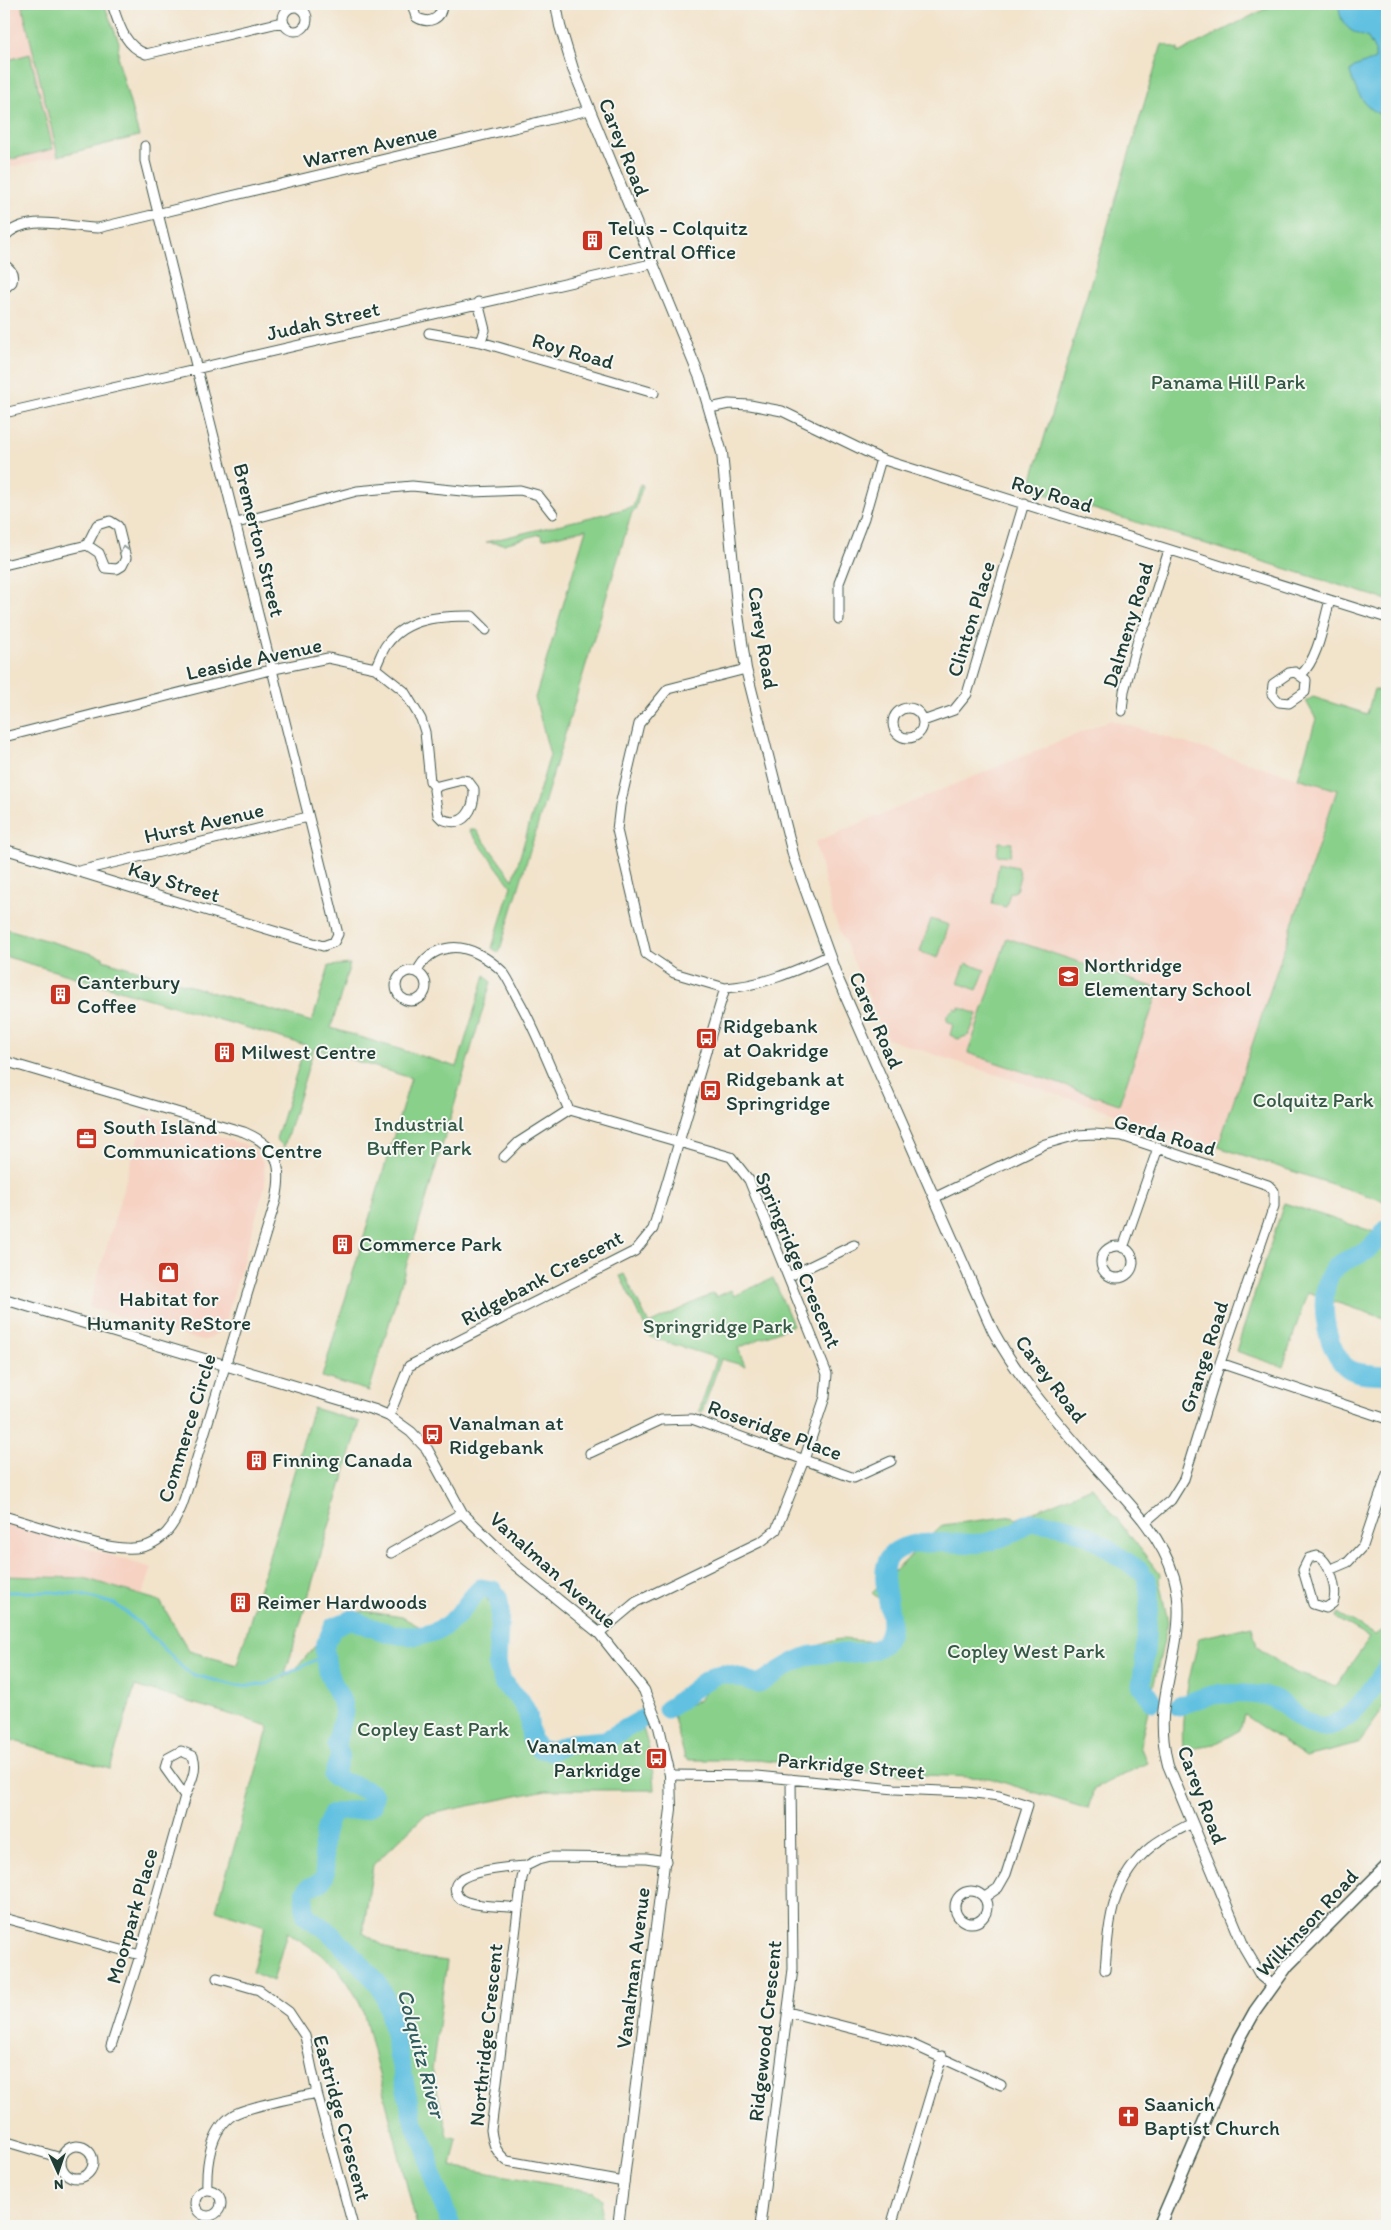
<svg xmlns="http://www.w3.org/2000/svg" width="1391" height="2230" font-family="Itim,sans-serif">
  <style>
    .built { fill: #f6d2c3 }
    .green { fill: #89d08b; stroke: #548660 }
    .water { fill: #62c1e1; stroke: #407f8a }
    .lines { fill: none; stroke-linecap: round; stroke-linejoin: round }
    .stream { stroke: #62c1e1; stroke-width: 3 }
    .river { stroke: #62c1e1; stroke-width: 19 }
    .minor-casing { stroke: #3f564b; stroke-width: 11 }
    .tertiary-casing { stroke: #3f564b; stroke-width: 12 }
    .secondary-casing { stroke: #3f564b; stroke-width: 14 }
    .minor { stroke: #fff; stroke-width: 9 }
    .tertiary { stroke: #fff; stroke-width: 10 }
    .secondary { stroke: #fff; stroke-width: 11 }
    .oneway { stroke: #8f9e9a }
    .labels { text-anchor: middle; stroke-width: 4; stroke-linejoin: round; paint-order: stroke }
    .street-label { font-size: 21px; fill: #1f3d34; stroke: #f6f6f2 }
    .poi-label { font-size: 21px; fill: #1f3d34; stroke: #f6f6f2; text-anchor: start }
    .park-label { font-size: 21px; fill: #345a45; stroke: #f6f6f2 }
    .water-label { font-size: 22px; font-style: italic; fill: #305e5f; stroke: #f6f6f2 }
  </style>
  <rect width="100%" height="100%" fill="#f6f6f2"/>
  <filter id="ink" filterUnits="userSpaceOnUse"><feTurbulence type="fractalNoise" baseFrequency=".02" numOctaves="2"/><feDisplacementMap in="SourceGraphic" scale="10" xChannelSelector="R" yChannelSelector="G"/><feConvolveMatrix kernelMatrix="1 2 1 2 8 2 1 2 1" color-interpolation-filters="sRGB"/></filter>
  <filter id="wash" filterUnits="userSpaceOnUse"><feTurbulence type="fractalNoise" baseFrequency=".0096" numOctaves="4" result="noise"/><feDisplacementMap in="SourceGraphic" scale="20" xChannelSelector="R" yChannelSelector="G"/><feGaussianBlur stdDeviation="1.12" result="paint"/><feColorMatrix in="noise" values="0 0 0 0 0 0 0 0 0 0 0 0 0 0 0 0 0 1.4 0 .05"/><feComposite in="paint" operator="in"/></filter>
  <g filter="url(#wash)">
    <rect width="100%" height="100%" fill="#f2e3cb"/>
    <path class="built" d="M22,5L58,156L4,169V9Z
      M1111,720L1337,790L1218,1147L887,1039L833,914L815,842Z
      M145,1114L244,1144L254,1149L264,1164L265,1186L225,1323L221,1331L206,1340H198L89,1307Z
      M4,1523L152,1568L142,1595L84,1578L4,1576Z"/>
    <path class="green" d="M26,4H104L119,42L118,59L139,136L58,156L22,5Z
      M1275,4H1387V600L1029,489L1162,44L1178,49V53Z
      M30,54L53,149L4,161V61Z
      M640,484L643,485L635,510L632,512L499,953L492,948L511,886L469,830H476L513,880L550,755L535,698L586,529L543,539L540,534L504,544L486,542L633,507Z
      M1374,689L1387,693V1202L1218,1147L1337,790L1298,778L1316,719L1306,701L1313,697L1367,714Z
      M999,842L1012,843L1010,856L997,855Z
      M999,863L1017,867L1020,876L1016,891L1010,893L1006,907L992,904Z
      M931,919L949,925L938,958L920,952Z
      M4,928L103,957V960L312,1022L329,966L350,964L331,1028L457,1067L485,975L491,982L369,1391L322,1377L411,1078L314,1048L284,1147L276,1139L305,1045L4,956Z
      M1007,938L1159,989L1119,1104L968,1053Z
      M966,963L985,970L977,990L958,983Z
      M959,1007L977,1014L969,1035L958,1039L950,1035L953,1024L947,1021V1015L954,1008L959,1010Z
      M1284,1203L1387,1236V1319L1307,1293L1283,1367L1236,1351Z
      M624,1274L649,1324L714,1293L716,1297L731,1290L734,1296L773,1278L793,1325L738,1348L745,1366L721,1359L702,1412L699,1411L717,1358L650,1337L620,1276Z
      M313,1408L360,1422L284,1678L294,1671L325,1634L335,1618L364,1611L402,1617L424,1629C445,1623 466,1589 486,1596L488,1601L496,1602L498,1623L493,1651L497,1677L509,1700L516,1704L520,1710L529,1736L536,1742L549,1744L568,1740L586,1742L596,1740L638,1715C648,1739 653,1764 654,1790H546L425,1815L373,1865L363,1933L399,1955L447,1961L432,2069L448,2136L457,2138L451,2166L594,2192L602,2200L599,2226H417L363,2011C344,1967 325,1956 287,1932L273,1981L252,1972L265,1926L216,1910L269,1726L135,1686L110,1769L4,1738V1576L84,1578L160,1601L189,1651L237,1665Z
      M1092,1487L1160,1574L1159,1580L1168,1622L1140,1746L1147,1763L1094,1789L1088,1809L989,1778L861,1772L758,1760H690L685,1758L672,1711L698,1701L717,1678C733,1674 744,1690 758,1687C767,1682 772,1672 780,1666C796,1654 816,1646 835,1640C849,1636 875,1648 886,1634C890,1628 887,1611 885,1604L872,1593L943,1525L1013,1516L1016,1519Z
      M1338,1614L1376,1635L1387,1627V1704L1358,1744L1306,1757L1244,1715L1240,1730L1215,1744L1183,1749C1180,1710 1190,1675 1199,1638L1252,1626L1257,1647L1293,1672L1336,1686L1370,1638L1335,1618Z"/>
    <path class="water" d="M1339,4H1387V114L1380,115C1363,105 1355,91 1350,72L1354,67L1375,59V51L1368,38C1350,32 1339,25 1339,4Z"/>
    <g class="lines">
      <path class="stream" d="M4,1592H54L82,1595L115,1604L140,1624L184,1669L194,1675L237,1686L267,1684L325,1655"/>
      <path class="river" d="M1387,1229C1381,1236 1374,1246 1366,1251C1356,1258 1342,1259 1333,1270C1316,1293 1325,1353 1349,1369C1359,1375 1376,1374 1387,1375
        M1146,1579C1152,1595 1148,1609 1147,1626C1145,1646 1145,1665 1141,1685L1153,1702
        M1179,1706C1189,1703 1201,1697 1212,1695C1226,1693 1260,1693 1273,1698C1284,1703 1293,1715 1304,1721C1341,1743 1369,1693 1387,1667
        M667,1709C683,1701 708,1672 724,1674C736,1675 748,1681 759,1684C775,1674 790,1662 808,1656C827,1650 868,1658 882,1645C904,1625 877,1589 887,1562C898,1533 960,1546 983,1543C995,1541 1007,1536 1018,1530C1022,1528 1027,1523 1031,1522C1037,1522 1059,1525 1065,1527C1092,1533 1117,1556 1140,1571
        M451,2226L431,2172L427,2150L413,2121L387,2003L380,1986L359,1962L327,1930L306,1916C298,1874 319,1893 325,1875C326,1871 324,1864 324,1860C322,1842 324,1829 332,1814C344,1808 360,1814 372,1805L374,1796C367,1787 344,1785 333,1776L340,1755L336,1744L344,1713L342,1702L328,1672L324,1648L333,1627L352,1619C385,1635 426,1648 456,1617C465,1607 471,1597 481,1588L493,1590L498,1597L500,1608L497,1664L503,1683L521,1701L528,1714L531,1739L539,1749L551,1751L571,1743L606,1740L644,1718"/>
    </g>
  </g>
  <g filter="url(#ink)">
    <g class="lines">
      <defs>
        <path id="minor" d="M112,4C119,24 124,46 146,54L282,22
          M412,4L416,17C429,25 442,19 442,4
          M283 19a12 12 0 1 1 24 0a12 12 0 1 1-24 0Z
          M4,237C27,212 69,228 98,228L589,110
          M4,265C12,269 14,274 12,282L4,289
          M478,302L485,330L481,342
          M429,333L481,342L654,393
          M710,408L729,404L750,405L782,411L881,459L1387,618
          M4,413L651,264
          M237,523L357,491L412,486L472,492L520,490L538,495L553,514
          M4,565L87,545L99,553L105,568L117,569L122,566L126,558L118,526L110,521L97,525L87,545
          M839,619V583L864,518L881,459
          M375,668C379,661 382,650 387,644C407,617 442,616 472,616L486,630
          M1295,672L1306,680L1305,692L1289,703L1279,702L1272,694L1273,684L1289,673Z
          M1301,675C1319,657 1323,624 1330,600
          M893 723a15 15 0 1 1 30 0a15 15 0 1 1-30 0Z
          M1122,711L1124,691L1139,636L1146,623L1169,550
          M923,721L954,710L967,694L1024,503
          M4,737L274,669L328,658L375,668L404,691L421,719L425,732L430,781L436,788
          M462,780L468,781L474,789C475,809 464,829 442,819L438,815L434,790L438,786Z
          M4,849L323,946L334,942L338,934L145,161V146
          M79,871L308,817
          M396 986a15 15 0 1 1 30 0a15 15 0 1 1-30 0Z
          M417,972C423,959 434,950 449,948C468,945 490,959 503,972C509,980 513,990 518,999C538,1034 552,1073 569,1110
          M725,988L674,973L646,954L617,830L620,805L639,724L668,689L746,669
          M4,1061L244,1132C279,1147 283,1166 276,1200L185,1497C165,1561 127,1553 74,1537C51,1530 27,1523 4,1516
          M569,1110L731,1157L749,1180L827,1374L825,1397L804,1460L776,1530L762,1541L636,1602L599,1633
          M504,1157L519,1142L569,1110
          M934,1198L1045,1144L1077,1135L1094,1134L1122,1136L1268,1185L1274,1191V1206L1220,1363L1184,1479L1171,1500L1145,1522
          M1101 1262a16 16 0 1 1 32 0a16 16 0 1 1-32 0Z
          M1123,1248L1158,1148
          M788,1277L854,1245
          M1220,1363L1387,1419
          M389,1416L409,1366L635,1251L653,1229L725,988C764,985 793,972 828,956
          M590,1453L661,1420L692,1419L854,1478L891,1461
          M391,1553L462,1513
          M1317,1556C1330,1560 1338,1591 1333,1603L1326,1608L1313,1604L1303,1570L1309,1558Z
          M1329,1570L1348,1562L1363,1546L1387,1474
          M670,1775L756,1776L895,1789L967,1792L999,1796L1028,1805L1006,1874L998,1888L985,1897
          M955 1907a16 16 0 1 1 32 0a16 16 0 1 1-32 0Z
          M518,1908C503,1906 486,1907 471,1903C465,1902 458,1899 456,1892C448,1870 513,1867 526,1866
          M4,1918L140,1955
          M1105,1970C1109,1921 1111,1879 1152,1846C1163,1837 1179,1830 1192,1823
          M217,1978L259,1990L289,2012L305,2036L317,2093L353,2226
          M788,2012L909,2043L1001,2085
          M111,2046L138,1962L185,1796C190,1784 198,1770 193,1756L181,1751L168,1758L165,1768L185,1796
          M4,2141L61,2158
          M61 2162a16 16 0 1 1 32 0a16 16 0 1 1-32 0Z
          M624,2182L507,2161C496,2152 493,2145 491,2130L522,1878L526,1866L538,1860L550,1857L646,1858L666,1861
          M195 2203a13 13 0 1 1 26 0a13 13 0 1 1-26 0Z
          M207,2190C206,2165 210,2130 233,2115C248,2106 298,2097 317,2093
          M760,2226L793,1969L791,1779
          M891,2226L942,2056"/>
        <path id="tertiary" d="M556,4L560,26L573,69L700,378L722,453L738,615L746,669L794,858L837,977L993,1331C1021,1382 1058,1423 1096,1467C1126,1500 1161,1533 1174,1577C1188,1626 1166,1669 1163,1716C1162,1733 1164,1749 1168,1765L1244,1947L1261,1976L1272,1985
          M4,1299L375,1410L389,1416L411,1432L427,1449L462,1513L514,1564L599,1633L644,1690L659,1727L670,1775L671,1809L618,2226"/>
        <path id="secondary" d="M1159,2226L1240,2038L1255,2011L1288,1965L1387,1866"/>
      </defs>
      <use href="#minor" class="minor-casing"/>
      <use href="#tertiary" class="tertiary-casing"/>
      <use href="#secondary" class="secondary-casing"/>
      <use href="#minor" class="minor"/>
      <use href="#tertiary" class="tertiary"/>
      <use href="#secondary" class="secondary"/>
    </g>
    <defs><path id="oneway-chevron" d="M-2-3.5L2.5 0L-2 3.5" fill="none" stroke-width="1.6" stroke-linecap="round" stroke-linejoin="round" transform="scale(1.25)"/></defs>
    <use class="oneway" href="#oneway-chevron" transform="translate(124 549) rotate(-105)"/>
  </g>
  <defs>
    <symbol id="building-square" viewBox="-11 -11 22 22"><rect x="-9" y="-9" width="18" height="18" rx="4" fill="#c8321e" stroke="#f6f6f2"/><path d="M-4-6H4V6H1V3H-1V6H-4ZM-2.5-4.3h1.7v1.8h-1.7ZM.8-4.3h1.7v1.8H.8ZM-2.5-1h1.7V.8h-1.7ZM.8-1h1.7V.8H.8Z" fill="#fff"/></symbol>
    <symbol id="school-square" viewBox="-11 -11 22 22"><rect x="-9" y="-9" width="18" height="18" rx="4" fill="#c8321e" stroke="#f6f6f2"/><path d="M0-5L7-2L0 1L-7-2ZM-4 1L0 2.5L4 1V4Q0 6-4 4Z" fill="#fff"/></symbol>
    <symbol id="bus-square" viewBox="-11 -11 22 22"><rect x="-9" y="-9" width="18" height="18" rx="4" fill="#c8321e" stroke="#f6f6f2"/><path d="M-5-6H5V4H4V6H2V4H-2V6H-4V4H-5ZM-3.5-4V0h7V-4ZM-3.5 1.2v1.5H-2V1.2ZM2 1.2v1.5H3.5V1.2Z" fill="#fff"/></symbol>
    <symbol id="office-square" viewBox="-11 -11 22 22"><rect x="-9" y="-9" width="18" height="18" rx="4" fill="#c8321e" stroke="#f6f6f2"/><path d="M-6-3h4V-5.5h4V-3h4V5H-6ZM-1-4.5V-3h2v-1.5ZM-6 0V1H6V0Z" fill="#fff"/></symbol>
    <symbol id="shop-square" viewBox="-11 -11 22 22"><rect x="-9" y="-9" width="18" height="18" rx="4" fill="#c8321e" stroke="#f6f6f2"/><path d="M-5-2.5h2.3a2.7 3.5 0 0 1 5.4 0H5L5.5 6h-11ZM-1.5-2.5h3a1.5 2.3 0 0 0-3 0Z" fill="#fff"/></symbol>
    <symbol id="church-square" viewBox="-11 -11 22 22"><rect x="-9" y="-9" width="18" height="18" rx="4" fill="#c8321e" stroke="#f6f6f2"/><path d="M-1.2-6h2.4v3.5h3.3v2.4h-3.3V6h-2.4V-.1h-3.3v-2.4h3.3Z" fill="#fff"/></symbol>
  </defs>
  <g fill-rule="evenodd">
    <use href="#building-square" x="580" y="228" width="25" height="25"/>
    <use href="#school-square" x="1056" y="964" width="25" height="25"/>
    <use href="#building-square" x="48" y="982" width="25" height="25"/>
    <use href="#bus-square" x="694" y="1026" width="25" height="25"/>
    <use href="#building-square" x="212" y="1040" width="25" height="25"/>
    <use href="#bus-square" x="698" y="1078" width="25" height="25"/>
    <use href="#office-square" x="74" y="1126" width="25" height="25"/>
    <use href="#building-square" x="330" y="1232" width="25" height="25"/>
    <use href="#shop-square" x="156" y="1260" width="25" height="25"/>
    <use href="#bus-square" x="420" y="1422" width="25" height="25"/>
    <use href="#building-square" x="244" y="1448" width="25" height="25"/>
    <use href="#building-square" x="228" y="1590" width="25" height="25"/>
    <use href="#bus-square" x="644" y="1746" width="25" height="25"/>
    <use href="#church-square" x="1116" y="2104" width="25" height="25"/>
  </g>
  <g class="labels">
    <g class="street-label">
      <text transform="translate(370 146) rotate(-13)" y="7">Warren Avenue</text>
      <text transform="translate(624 147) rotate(68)" y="7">Carey Road</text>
      <text transform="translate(323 321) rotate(-13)" y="7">Judah Street</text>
      <text transform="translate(573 351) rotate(16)" y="7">Roy Road</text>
      <text transform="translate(1052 494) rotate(17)" y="7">Roy Road</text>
      <text transform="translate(259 540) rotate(76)" y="7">Bremerton Street</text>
      <text transform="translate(971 619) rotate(-73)" y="7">Clinton Place</text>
      <text transform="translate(1128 625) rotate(-73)" y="7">Dalmeny Road</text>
      <text transform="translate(763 638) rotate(81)" y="7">Carey Road</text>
      <text transform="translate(254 659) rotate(-12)" y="7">Leaside Avenue</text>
      <text transform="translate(204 823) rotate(-13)" y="7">Hurst Avenue</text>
      <text transform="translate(174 882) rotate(17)" y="7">Kay Street</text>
      <text transform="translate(876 1020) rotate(66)" y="7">Carey Road</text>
      <text transform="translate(1165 1135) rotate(16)" y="7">Gerda Road</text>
      <text transform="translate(798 1260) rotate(67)" y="7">Springridge Crescent</text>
      <text transform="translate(542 1278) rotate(-28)" y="7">Ridgebank Crescent</text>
      <text transform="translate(1204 1357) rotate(-72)" y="7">Grange Road</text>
      <text transform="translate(1051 1379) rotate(53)" y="7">Carey Road</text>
      <text transform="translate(187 1428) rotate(-73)" y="7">Commerce Circle</text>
      <text transform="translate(775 1430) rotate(20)" y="7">Roseridge Place</text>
      <text transform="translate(553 1570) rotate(42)" y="7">Vanalman Avenue</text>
      <text transform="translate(851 1766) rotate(5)" y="7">Parkridge Street</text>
      <text transform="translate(1202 1795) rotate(69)" y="7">Carey Road</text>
      <text transform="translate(132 1916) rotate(-74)" y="7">Moorpark Place</text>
      <text transform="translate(1307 1923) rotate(-47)" y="7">Wilkinson Road</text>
      <text transform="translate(633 1968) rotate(-83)" y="7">Vanalman Avenue</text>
      <text transform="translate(765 2031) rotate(-84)" y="7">Ridgewood Crescent</text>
      <text transform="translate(486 2035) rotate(-84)" y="7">Northridge Crescent</text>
      <text transform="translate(342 2118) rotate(75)" y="7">Eastridge Crescent</text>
    </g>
    <g class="poi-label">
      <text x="608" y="235">Telus - Colquitz<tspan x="608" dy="24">Central Office</tspan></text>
      <text x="1084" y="972">Northridge<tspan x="1084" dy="24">Elementary School</tspan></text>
      <text x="77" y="989">Canterbury<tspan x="77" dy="24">Coffee</tspan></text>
      <text x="723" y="1033">Ridgebank<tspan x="723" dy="24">at Oakridge</tspan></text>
      <text x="241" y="1059">Milwest Centre</text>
      <text x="726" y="1086">Ridgebank at<tspan x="726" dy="24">Springridge</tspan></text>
      <text x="103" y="1134">South Island<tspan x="103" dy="24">Communications Centre</tspan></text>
      <text x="359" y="1251">Commerce Park</text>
      <text x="169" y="1306" text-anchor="middle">Habitat for<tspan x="169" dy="24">Humanity ReStore</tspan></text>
      <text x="449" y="1430">Vanalman at<tspan x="449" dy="24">Ridgebank</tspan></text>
      <text x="272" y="1467">Finning Canada</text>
      <text x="257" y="1609">Reimer Hardwoods</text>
      <text x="641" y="1753" text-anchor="end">Vanalman at<tspan x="641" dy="24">Parkridge</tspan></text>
      <text x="1144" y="2111">Saanich<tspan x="1144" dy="24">Baptist Church</tspan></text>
    </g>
    <g class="park-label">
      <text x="1228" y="389">Panama Hill Park</text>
      <text x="1313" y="1107">Colquitz Park</text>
      <text x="419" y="1131">Industrial<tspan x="419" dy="24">Buffer Park</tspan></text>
      <text x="718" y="1333">Springridge Park</text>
      <text x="1026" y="1658">Copley West Park</text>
      <text x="433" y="1736">Copley East Park</text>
    </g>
    <g class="water-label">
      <text transform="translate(422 2053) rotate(75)" y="8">Colquitz River</text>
    </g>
  </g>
  <rect width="1391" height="2230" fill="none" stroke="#f6f6f2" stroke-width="20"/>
  <g transform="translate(58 2172) rotate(177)" stroke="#f6f6f2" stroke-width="4" paint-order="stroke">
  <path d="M0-4L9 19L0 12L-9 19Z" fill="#1f3d34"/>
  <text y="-8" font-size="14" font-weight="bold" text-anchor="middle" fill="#1f3d34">N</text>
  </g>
</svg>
